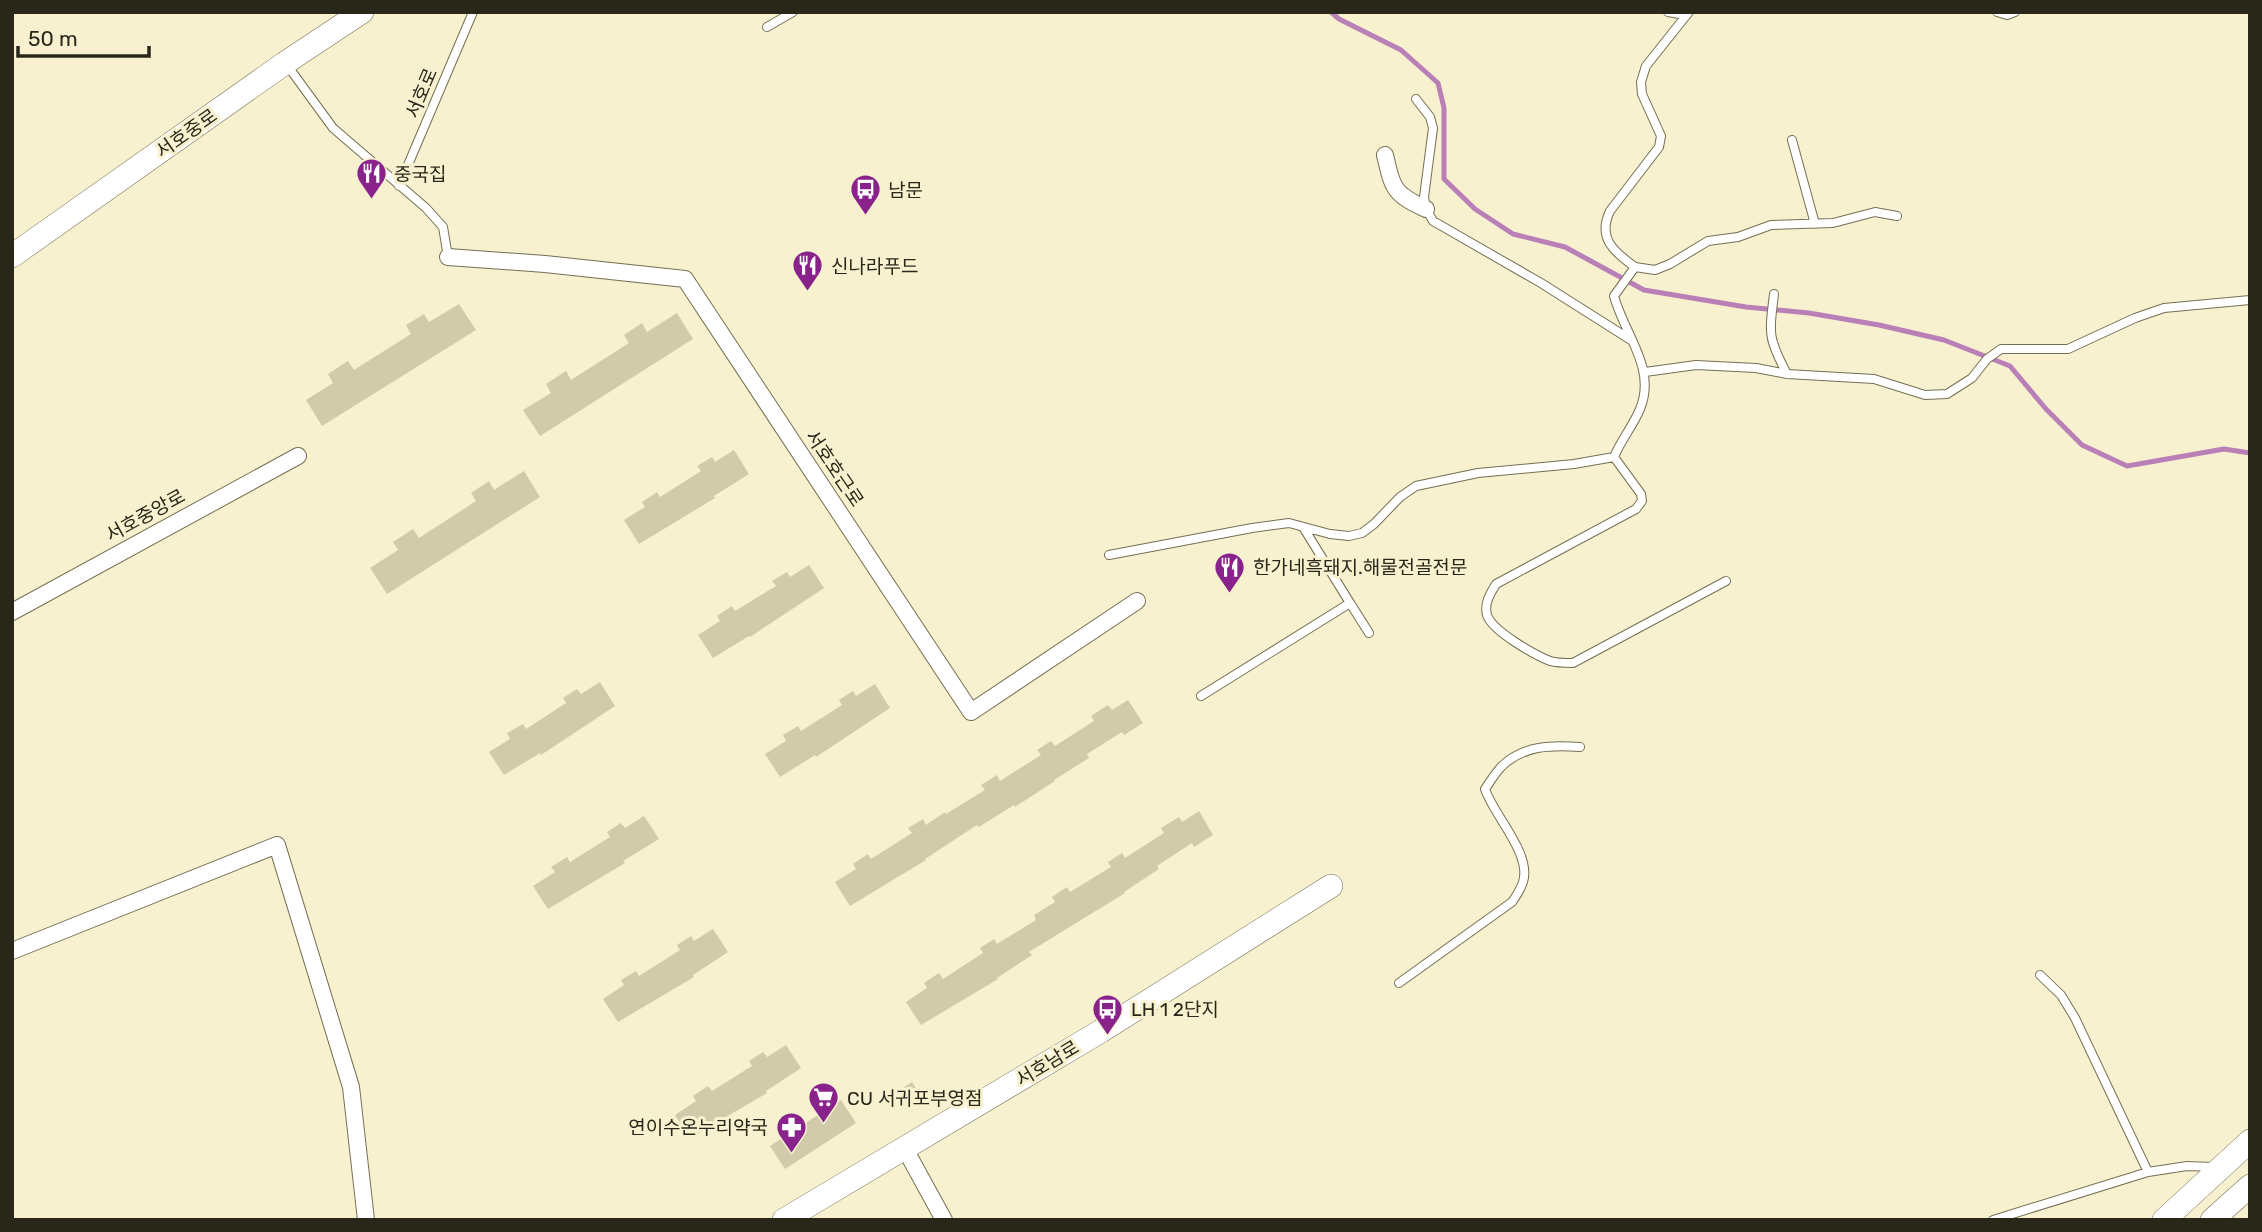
<svg xmlns="http://www.w3.org/2000/svg" width="2262" height="1232" font-family="Rubik,'Noto Sans KR',sans-serif">
  <style>
    .lines { fill: none; stroke-linecap: round; stroke-linejoin: round }
    .stream { stroke: #b980b8; stroke-width: 5 }
    .building { fill: #d1cbab }
    .lane-casing { stroke: #756f52; stroke-width: 10 }
    .street-casing { stroke: #756f52; stroke-width: 18 }
    .secondary-casing { stroke: #756f52; stroke-width: 24 }
    .lane { stroke: #fff; stroke-width: 8 }
    .street { stroke: #fff; stroke-width: 16 }
    .secondary { stroke: #fff; stroke-width: 23 }
    .labels { text-anchor: middle; stroke-width: 6; stroke-linejoin: round; paint-order: stroke }
    .street-label { font-size: 19px; fill: #29271a; stroke: #f8f1d0 }
    .poi-label { font-size: 19px; fill: #29271a; stroke: #f8f1d0; text-anchor: start }
  </style>
  <rect width="100%" height="100%" fill="#f8f1d0"/>
  <g class="lines">
    <path class="stream" d="M1331,12L1339,19L1401,50L1438,83L1444,108V179L1475,209L1513,234L1565,247L1644,290L1746,307L1809,313L1879,325L1944,340L2010,366L2046,409L2082,445L2127,466L2224,449L2250,453"/>
  </g>
  <path class="building" d="M459,304L476,330L322,426L306,400L333,383L328,374L348,361L354,370L411,334L406,325L424,314L429,322Z
    M677,313L693,339L540,436L523,410L551,393L546,384L566,371L571,380L629,343L624,335L642,323L647,332Z
    M734,450L749,474L714,496L715,498L639,544L624,520L645,507L642,502L657,492L660,497L701,471L697,466L712,457L715,462Z
    M524,471L540,497L387,594L370,568L398,550L393,542L413,529L419,538L476,501L471,493L489,481L494,490Z
    M809,565L824,588L750,637L749,636L713,658L698,635L720,621L717,616L732,606L735,611L776,586L772,581L787,572L790,577Z
    M600,682L615,706L541,755L540,753L504,775L489,752L510,739L507,733L523,724L526,729L566,703L563,698L577,689L581,694Z
    M875,684L890,708L816,757L815,755L780,777L765,754L786,741L783,735L798,726L801,731L842,705L839,700L853,691L856,696Z
    M1128,700L1143,723L1124,735L1122,732L1087,754L1089,758L1054,780L1055,781L1015,807L1014,805L979,827L977,825L925,859L926,860L850,906L835,882L856,869L853,864L868,854L871,859L912,833L908,828L923,819L926,825L945,812L946,814L985,790L981,785L997,775L1000,781L1041,755L1037,750L1051,741L1055,746L1094,721L1091,716L1108,705L1112,710Z
    M1199,811L1213,835L1194,847L1192,843L1157,866L1159,869L1124,892L1125,893L1029,952L1032,955L997,978L998,979L921,1025L906,1002L927,988L924,983L939,973L943,979L983,953L980,948L994,939L997,944L1036,920L1034,915L1055,902L1052,897L1067,887L1070,892L1111,867L1108,862L1122,853L1125,858L1164,833L1161,828L1179,817L1182,822Z
    M644,816L659,839L623,861L625,863L548,909L533,886L555,872L551,867L567,857L570,862L610,837L607,832L621,823L625,828Z
    M713,929L728,952L693,975L694,977L618,1022L603,999L624,985L621,980L636,971L639,976L680,950L677,945L691,936L694,941Z
    M786,1045L801,1068L766,1091L767,1093L690,1138L675,1115L696,1101L693,1096L708,1086L712,1091L752,1066L749,1061L763,1052L767,1057Z
    M912,1082L919,1093L900,1105L894,1094Z
    M841,1100L856,1123L785,1169L770,1146Z"/>
  <g class="lines">
    <defs>
      <path id="lane" d="M1668,12L1685,15
        M1997,12L2007,15L2015,12
        M767,27L793,12
        M287,65L333,128L426,208L443,227L448,257
        M1416,99L1430,117L1433,128L1424,197L1426,209L1433,221L1541,283L1631,340
        M1792,140L1815,224
        M399,186L473,12
        M1635,267C1614,252 1597,238 1610,211L1659,147L1661,136L1642,94L1641,82L1646,66L1689,12
        M1774,294C1769,335 1768,338 1787,374
        M1645,372L1696,365L1756,368L1787,374L1874,379L1925,395L1947,394L1972,378L1987,359L2001,349H2068L2135,318L2164,308L2250,300
        M1109,555L1252,528L1289,523L1330,534L1349,536L1362,533L1374,524L1400,497L1416,486L1478,473L1574,464L1614,457
        M1726,581L1573,663C1565,663 1557,663 1550,661C1535,655 1492,631 1487,615C1484,603 1490,594 1496,584L1636,509L1642,501L1641,494L1614,457C1621,440 1633,426 1640,409C1657,368 1624,334 1614,296L1635,267L1655,270L1670,264L1708,241L1738,237L1771,225L1833,223L1875,212L1897,216
        M1350,603L1369,633
        M1201,696L1350,603L1303,527
        M2040,975L2061,995L2075,1018L2148,1172
        M1399,983L1512,902C1516,896 1521,889 1523,882C1532,854 1494,816 1485,789C1490,782 1495,773 1502,766C1524,745 1552,745 1580,747
        M1993,1220L2148,1172L2187,1166L2214,1167"/>
      <path id="street" d="M1385,155C1393,190 1394,194 1426,209
        M448,257L545,264L685,279L971,712L1137,601
        M12,612L298,456
        M12,951L277,845L351,1087L366,1220
        M904,1147L944,1220"/>
      <path id="secondary" d="M12,256L285,63L362,12
        M784,1220L1101,1031L1331,886
        M2164,1220L2250,1141
        M2212,1220L2250,1186"/>
    </defs>
    <use href="#lane" class="lane-casing"/>
    <use href="#street" class="street-casing"/>
    <use href="#secondary" class="secondary-casing"/>
    <use href="#lane" class="lane"/>
    <use href="#street" class="street"/>
    <use href="#secondary" class="secondary"/>
  </g>
  <defs>
    <symbol id="restaurant-pin" viewBox="-11 -11 22 30"><path d="M0 17L-7.5 6A9.5 9.5 0 1 1 7.5 6Z" fill="#89238b" stroke="#f8f1d0"/><path d="M-5-6h1v4h1v-4h1v4h1v-4h1v5L-1.5 .5V6h-2V.5L-5-1ZM5-6V6H3V1.5H1.5Q1.5-4 5-6Z" fill="#fff"/></symbol>
    <symbol id="bus-pin" viewBox="-11 -11 22 30"><path d="M0 17L-7.5 6A9.5 9.5 0 1 1 7.5 6Z" fill="#89238b" stroke="#f8f1d0"/><path d="M-5-6H5V4H4V6H2V4H-2V6H-4V4H-5ZM-3.5-4V0h7V-4ZM-3.5 1.2v1.5H-2V1.2ZM2 1.2v1.5H3.5V1.2Z" fill="#fff"/></symbol>
    <symbol id="supermarket-pin" viewBox="-11 -11 22 30"><path d="M0 17L-7.5 6A9.5 9.5 0 1 1 7.5 6Z" fill="#89238b" stroke="#f8f1d0"/><path d="M-6-5.5h2.5l.6 2H6L4.5 2H-2.5L-4.4-4H-6ZM-1.5 3.2a1.3 1.3 0 1 0 .1 0ZM3 3.2a1.3 1.3 0 1 0 .1 0Z" fill="#fff"/></symbol>
    <symbol id="pharmacy-pin" viewBox="-11 -11 22 30"><path d="M0 17L-7.5 6A9.5 9.5 0 1 1 7.5 6Z" fill="#89238b" stroke="#f8f1d0"/><path d="M-2-6h4v4h4v4h-4v4h-4v-4h-4v-4h4Z" fill="#fff"/></symbol>
  </defs>
  <g fill-rule="evenodd">
    <use href="#restaurant-pin" x="354" y="156" width="35" height="47"/>
    <use href="#bus-pin" x="848" y="172" width="35" height="47"/>
    <use href="#restaurant-pin" x="790" y="248" width="35" height="47"/>
    <use href="#restaurant-pin" x="1212" y="550" width="35" height="47"/>
    <use href="#bus-pin" x="1090" y="992" width="35" height="47"/>
    <use href="#supermarket-pin" x="806" y="1080" width="35" height="47"/>
    <use href="#pharmacy-pin" x="774" y="1110" width="35" height="47"/>
  </g>
  <g class="labels">
    <g class="street-label">
      <text transform="translate(421 93) rotate(-67)" y="7">서호로</text>
      <text transform="translate(186 133) rotate(-35)" y="7">서호중로</text>
      <text transform="translate(835 468) rotate(56)" y="7">서호호근로</text>
      <text transform="translate(145 515) rotate(-29)" y="7">서호중앙로</text>
      <text transform="translate(1047 1063) rotate(-31)" y="7">서호남로</text>
    </g>
    <g class="poi-label">
      <text x="394" y="181">중국집</text>
      <text x="888" y="197">남문</text>
      <text x="831" y="273">신나라푸드</text>
      <text x="1253" y="574">한가네흑돼지.해물전골전문</text>
      <text x="1131" y="1016">LH 1 2단지</text>
      <text x="847" y="1105">CU 서귀포부영점</text>
      <text x="768" y="1134" text-anchor="end">연이수온누리약국</text>
    </g>
  </g>
  <rect width="2262" height="1232" fill="none" stroke="#29271a" stroke-width="28"/>
  <path d="M18 46v10h131v-10" fill="none" stroke="#29271a" stroke-width="3.5"/>
  <text x="28" y="46" font-size="21" fill="#29271a" stroke="#f8f1d0" stroke-width="5" paint-order="stroke">50 m</text>
</svg>
